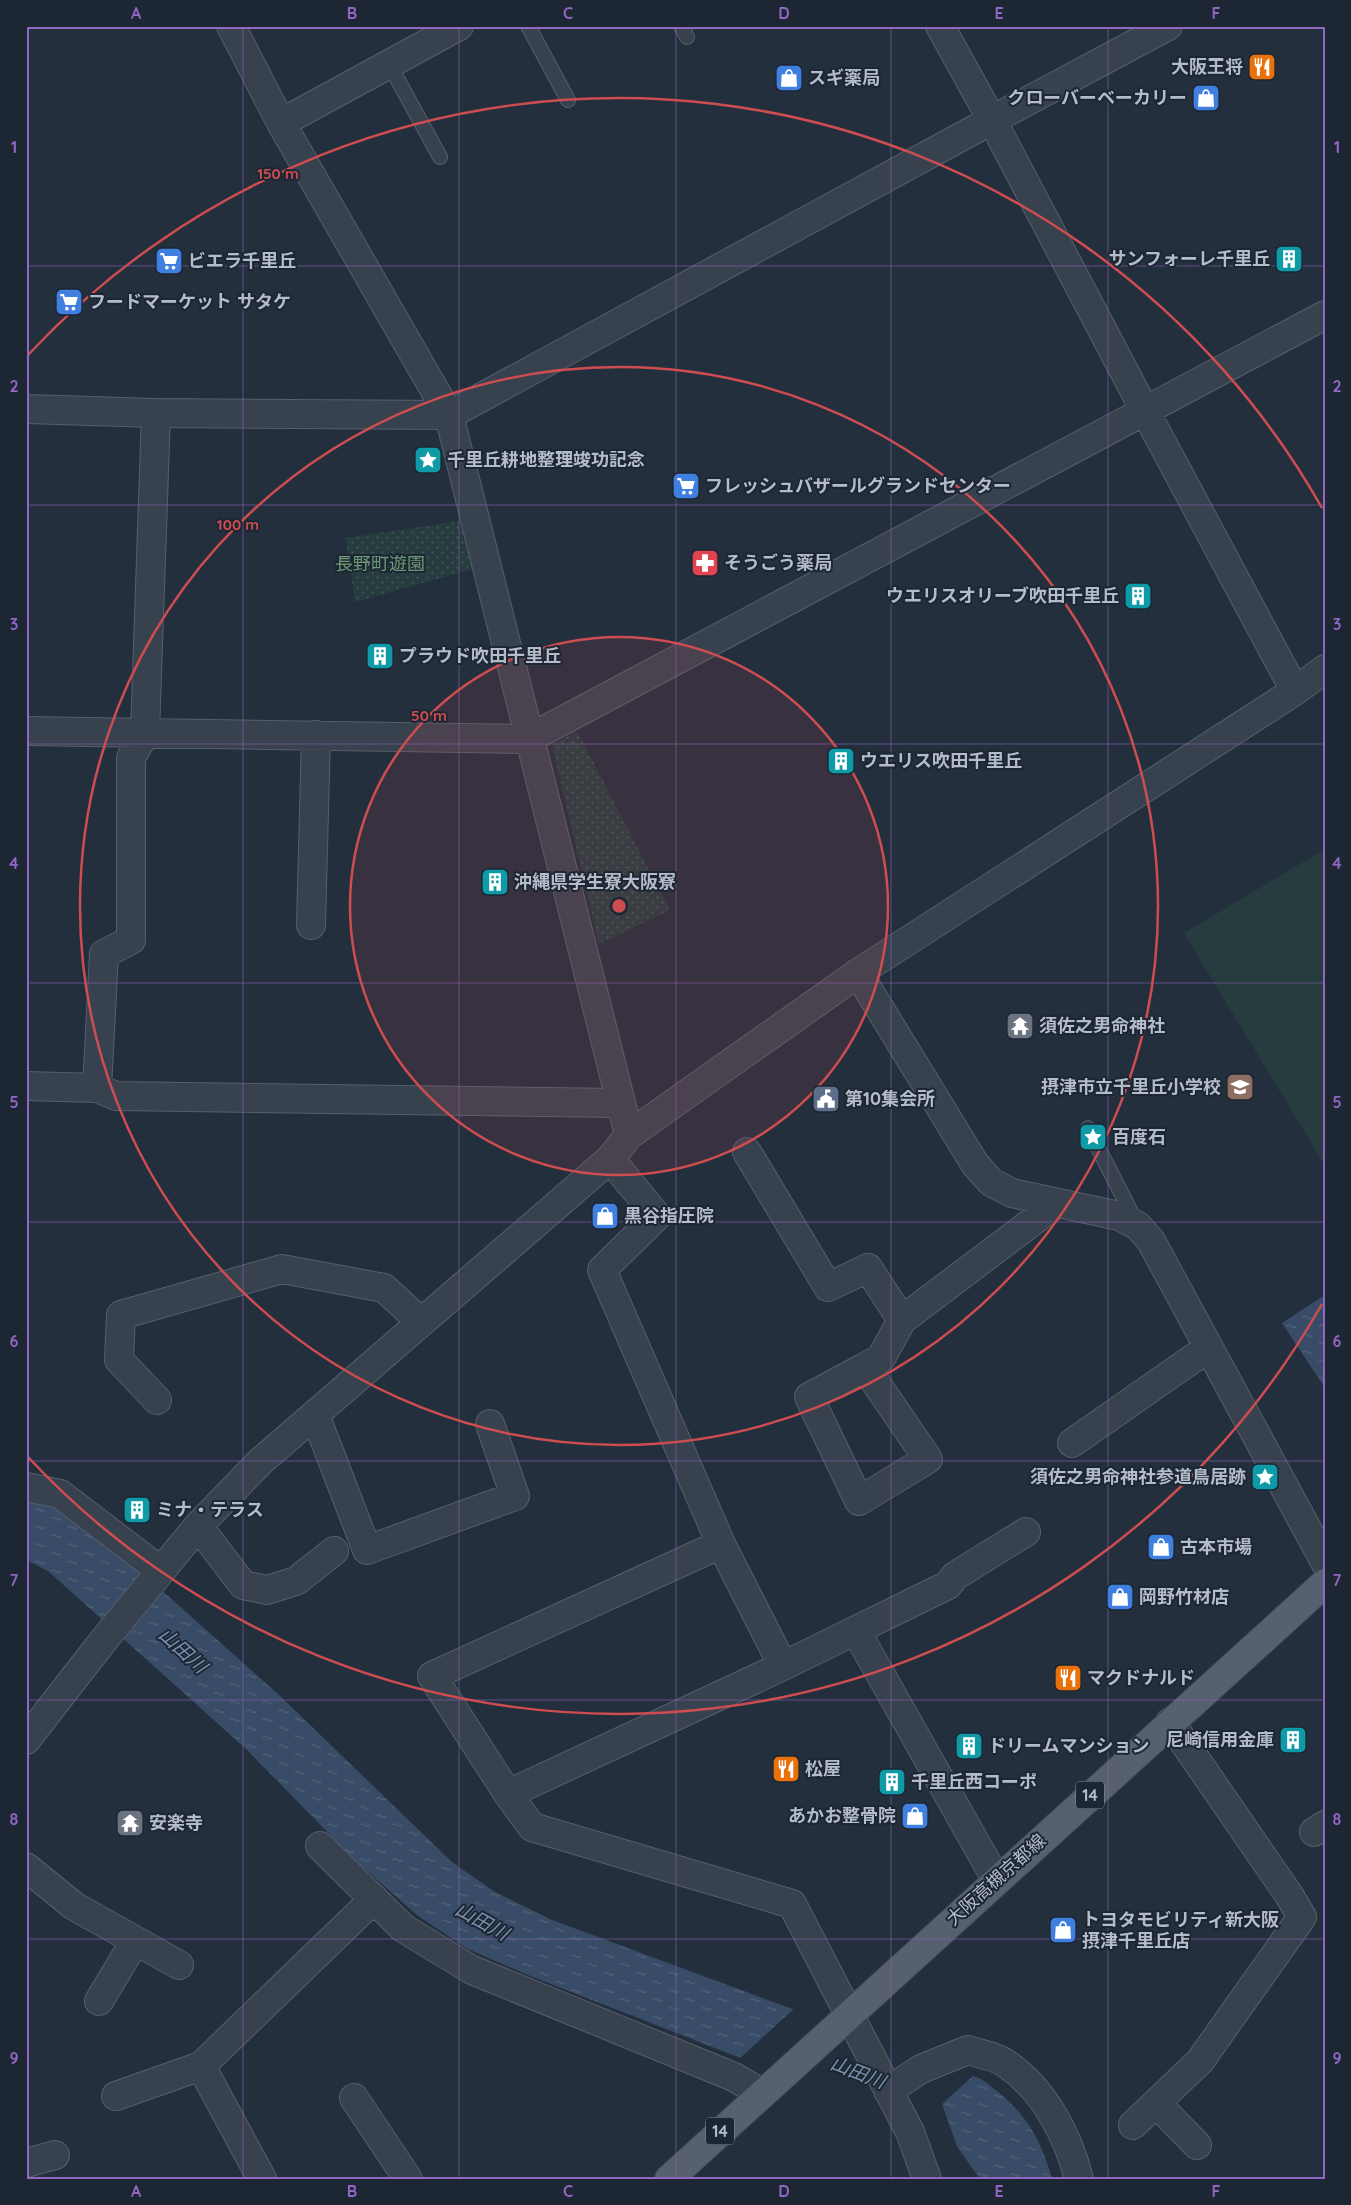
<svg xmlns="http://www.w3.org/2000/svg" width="1351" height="2205" font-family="Quicksand,'Noto Sans JP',sans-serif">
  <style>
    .park { fill: url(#park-dots) }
    .pitch { fill: #263c3f }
    .water { fill: url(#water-ripples) }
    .pier { fill: #242f3e }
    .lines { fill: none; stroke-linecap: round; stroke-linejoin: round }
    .service-casing { stroke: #565f6c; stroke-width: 16 }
    .minor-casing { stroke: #565f6c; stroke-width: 30 }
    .tertiary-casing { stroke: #565f6c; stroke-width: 30 }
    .primary-casing { stroke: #414a57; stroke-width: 30 }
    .service { stroke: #38414e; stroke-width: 14 }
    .minor { stroke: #38414e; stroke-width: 28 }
    .tertiary { stroke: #38414e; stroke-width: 28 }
    .primary { stroke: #56606e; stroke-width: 28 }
    .grid { fill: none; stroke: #9266c3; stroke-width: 1; stroke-opacity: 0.55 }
    .ring { fill: none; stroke: #ce4d50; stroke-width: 2.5 }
    .labels { text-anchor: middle; stroke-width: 4; stroke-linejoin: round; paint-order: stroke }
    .shield { fill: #1d2633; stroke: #878f9c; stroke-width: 1 }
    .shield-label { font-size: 16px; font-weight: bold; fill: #b4bcc9 }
    .poi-label { font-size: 18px; font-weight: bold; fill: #b4bcc9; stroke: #1d2633; text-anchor: start }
    .park-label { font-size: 18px; fill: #6b9a76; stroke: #1d2633 }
    .street-label { font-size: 18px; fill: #b4bcc9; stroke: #1d2633 }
    .water-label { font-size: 19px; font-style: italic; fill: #7c92b1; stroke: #1d2633 }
    .centre { fill: #ce4d50; stroke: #1d2633; stroke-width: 2.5 }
    .ring-label { font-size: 15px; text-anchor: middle; font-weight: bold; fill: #ce4d50; stroke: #1d2633; stroke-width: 4; stroke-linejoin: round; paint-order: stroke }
    .neatline { fill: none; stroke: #9266c3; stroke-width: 2 }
    .grid-label { font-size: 16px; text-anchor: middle; font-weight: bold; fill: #9266c3 }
  </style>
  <defs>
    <pattern id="park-dots" width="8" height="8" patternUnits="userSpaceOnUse" patternTransform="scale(1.25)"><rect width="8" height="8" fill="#263c3f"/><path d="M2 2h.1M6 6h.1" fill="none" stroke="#435659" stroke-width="1.8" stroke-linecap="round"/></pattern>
    <pattern id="water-ripples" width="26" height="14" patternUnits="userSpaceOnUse" patternTransform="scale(1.25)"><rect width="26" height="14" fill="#394c67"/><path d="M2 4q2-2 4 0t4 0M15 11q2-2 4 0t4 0" fill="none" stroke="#53647b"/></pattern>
  </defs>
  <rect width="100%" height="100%" fill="#242f3e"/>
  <path class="park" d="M460,521L473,569L355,602L346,538Z
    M577,731L670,910L599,944L552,745Z"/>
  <path class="pitch" d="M1325,849V1166L1184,933Z"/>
  <path class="water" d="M1325,1295V1388L1282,1323Z
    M26,1498C55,1503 79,1521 102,1537L279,1695L452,1862L495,1892L552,1920L981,2079C1021,2107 1039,2132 1052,2179H980L953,2141L528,1975L468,1949L418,1916L356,1861L245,1748L48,1571L26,1560Z"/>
  <path class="pier" d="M796,2007L975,2074L942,2104L958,2149L952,2143L738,2060Z"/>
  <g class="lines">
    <defs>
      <path id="service" d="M528,26L568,100
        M681,26L687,37
        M389,64L440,157
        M1088,1128L1135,1220"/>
      <path id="minor" d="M231,26L281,123L449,415L629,1135
        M940,26L992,120L1145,411L1295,691
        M281,123L459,26
        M26,731L528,739L1325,315
        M311,925L316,735
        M858,973L975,1164L991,1182L1012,1193L1119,1216L1138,1226L1151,1241L1325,1562
        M26,1086L97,1088L116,1096L620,1103
        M97,1088L104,954L131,940V758L145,733L156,413
        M747,1152L828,1287L868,1268L902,1320
        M610,1159L657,1216L602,1270L721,1544L432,1676L508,1794L532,1827L792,1904L910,2132L927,2179
        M865,1367L809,1397L859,1501L928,1459L865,1367L881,1358L902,1320L1057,1203
        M157,1400L119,1360L121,1315L282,1269L384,1288L421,1322
        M315,1415L367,1550L515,1496L490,1424
        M1072,1443L1208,1348
        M26,1487L60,1494L161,1571
        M198,1526L243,1585L267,1590L296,1581L334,1551
        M721,1544L783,1666
        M856,1631L996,1879
        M26,1740L103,1641L198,1526L260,1462L610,1159L629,1135L858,973L1295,691L1325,669
        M508,1794L783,1666L948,1585L955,1576L1026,1532
        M1314,1832L1325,1825
        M320,1846L403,1928L472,1970L734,2077L761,2093
        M26,1867L74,1906L179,1965
        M99,2001L135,1941
        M201,2066L262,2179
        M888,2091L921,2069L968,2050C979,2054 995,2056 1005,2063C1043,2088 1068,2135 1079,2179
        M116,2096L201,2066L374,1899
        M354,2098L408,2179
        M1156,2103L1197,2145
        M1133,2125L1200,2061L1302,1917L1289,1895L1170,1722
        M26,2163L55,2155"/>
      <path id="tertiary" d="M26,409L156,413L449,415L992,120L1168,26"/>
      <path id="primary" d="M669,2179L1325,1583"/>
    </defs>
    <use href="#service" class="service-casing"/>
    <use href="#minor" class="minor-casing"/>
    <use href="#tertiary" class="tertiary-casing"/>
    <use href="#primary" class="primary-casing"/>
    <use href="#service" class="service"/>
    <use href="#minor" class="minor"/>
    <use href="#tertiary" class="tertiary"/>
    <use href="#primary" class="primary"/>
  </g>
  <path class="grid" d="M243,26V2179M459,26V2179M676,26V2179M891,26V2179M1108,26V2179M26,266H1325M26,505H1325M26,744H1325M26,983H1325M26,1222H1325M26,1461H1325M26,1700H1325M26,1939H1325"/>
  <circle cx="619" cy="906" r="269" fill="#ce4d50" fill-opacity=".12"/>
  <g class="ring">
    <circle cx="619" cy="906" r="269"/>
    <circle cx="619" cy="906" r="539"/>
    <path d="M1322 1304A808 808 0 0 1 28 1457M28 355A808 808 0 0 1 1322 508"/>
  </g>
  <defs>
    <symbol id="restaurant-square" viewBox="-11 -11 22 22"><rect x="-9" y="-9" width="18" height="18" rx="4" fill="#e8710a" stroke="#1d2633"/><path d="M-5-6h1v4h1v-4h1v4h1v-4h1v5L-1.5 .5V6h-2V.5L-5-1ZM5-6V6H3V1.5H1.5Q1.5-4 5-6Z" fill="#fff"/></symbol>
    <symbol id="shop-square" viewBox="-11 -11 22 22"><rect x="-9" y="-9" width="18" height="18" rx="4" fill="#3f7fe0" stroke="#1d2633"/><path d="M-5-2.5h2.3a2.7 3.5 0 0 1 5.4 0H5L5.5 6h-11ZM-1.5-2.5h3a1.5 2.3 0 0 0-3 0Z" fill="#fff"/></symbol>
    <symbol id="building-square" viewBox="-11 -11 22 22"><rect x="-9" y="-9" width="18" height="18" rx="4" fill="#0f9aa8" stroke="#1d2633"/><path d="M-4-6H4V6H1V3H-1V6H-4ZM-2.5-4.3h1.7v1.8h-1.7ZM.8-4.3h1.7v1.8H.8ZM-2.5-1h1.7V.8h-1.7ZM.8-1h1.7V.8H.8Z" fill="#fff"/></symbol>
    <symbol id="supermarket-square" viewBox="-11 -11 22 22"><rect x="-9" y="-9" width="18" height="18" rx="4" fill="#3f7fe0" stroke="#1d2633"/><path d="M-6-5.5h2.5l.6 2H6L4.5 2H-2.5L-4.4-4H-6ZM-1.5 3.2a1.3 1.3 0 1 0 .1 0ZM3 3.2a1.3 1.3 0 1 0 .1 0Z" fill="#fff"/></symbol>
    <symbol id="sight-square" viewBox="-11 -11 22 22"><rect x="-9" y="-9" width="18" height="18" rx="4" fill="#0f9aa8" stroke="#1d2633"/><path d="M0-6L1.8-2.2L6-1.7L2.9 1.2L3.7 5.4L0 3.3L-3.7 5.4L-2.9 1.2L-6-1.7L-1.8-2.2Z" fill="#fff"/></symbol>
    <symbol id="pharmacy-square" viewBox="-11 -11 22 22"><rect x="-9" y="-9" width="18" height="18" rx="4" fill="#e0444e" stroke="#1d2633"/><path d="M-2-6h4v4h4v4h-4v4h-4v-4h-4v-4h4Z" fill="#fff"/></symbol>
    <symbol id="temple-square" viewBox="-11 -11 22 22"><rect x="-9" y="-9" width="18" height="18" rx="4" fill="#6b7280" stroke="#1d2633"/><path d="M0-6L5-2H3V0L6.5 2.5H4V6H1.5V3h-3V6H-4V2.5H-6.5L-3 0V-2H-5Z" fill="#fff"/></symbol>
    <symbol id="school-square" viewBox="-11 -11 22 22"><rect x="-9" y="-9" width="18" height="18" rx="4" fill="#8d6e63" stroke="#1d2633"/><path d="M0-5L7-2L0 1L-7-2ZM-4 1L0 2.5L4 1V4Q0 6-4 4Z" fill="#fff"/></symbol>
    <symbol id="civic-square" viewBox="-11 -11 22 22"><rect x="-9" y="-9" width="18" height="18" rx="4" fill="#5c6f8a" stroke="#1d2633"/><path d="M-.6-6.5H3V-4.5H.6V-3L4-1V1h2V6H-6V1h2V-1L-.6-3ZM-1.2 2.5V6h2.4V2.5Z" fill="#fff"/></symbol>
  </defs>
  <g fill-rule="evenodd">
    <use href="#restaurant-square" x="1246" y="51" width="32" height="32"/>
    <use href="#shop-square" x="773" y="62" width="32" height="32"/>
    <use href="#shop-square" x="1190" y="82" width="32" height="32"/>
    <use href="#building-square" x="1273" y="243" width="32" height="32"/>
    <use href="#supermarket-square" x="153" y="245" width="32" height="32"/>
    <use href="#supermarket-square" x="53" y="286" width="32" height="32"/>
    <use href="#sight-square" x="412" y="444" width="32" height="32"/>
    <use href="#supermarket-square" x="670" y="470" width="32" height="32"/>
    <use href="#pharmacy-square" x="689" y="547" width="32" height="32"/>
    <use href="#building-square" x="1122" y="580" width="32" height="32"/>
    <use href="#building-square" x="364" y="640" width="32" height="32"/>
    <use href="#building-square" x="825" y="745" width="32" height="32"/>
    <use href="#building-square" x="479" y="866" width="32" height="32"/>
    <use href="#temple-square" x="1004" y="1010" width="32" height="32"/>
    <use href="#school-square" x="1224" y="1071" width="32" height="32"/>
    <use href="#civic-square" x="810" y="1083" width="32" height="32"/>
    <use href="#sight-square" x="1077" y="1121" width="32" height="32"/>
    <use href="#shop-square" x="589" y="1200" width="32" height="32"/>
    <use href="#sight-square" x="1249" y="1461" width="32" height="32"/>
    <use href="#building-square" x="121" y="1494" width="32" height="32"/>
    <use href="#shop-square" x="1145" y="1531" width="32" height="32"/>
    <use href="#shop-square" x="1104" y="1581" width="32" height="32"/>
    <use href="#restaurant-square" x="1052" y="1662" width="32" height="32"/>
    <use href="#building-square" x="1277" y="1724" width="32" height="32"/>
    <use href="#building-square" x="953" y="1730" width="32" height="32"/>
    <use href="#restaurant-square" x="770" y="1753" width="32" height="32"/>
    <use href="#building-square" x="876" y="1766" width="32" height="32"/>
    <use href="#shop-square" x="899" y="1800" width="32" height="32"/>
    <use href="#temple-square" x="114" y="1807" width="32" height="32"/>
    <use href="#shop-square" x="1047" y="1914" width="32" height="32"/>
  </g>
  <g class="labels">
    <g class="shield">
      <rect x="1076" y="1781.5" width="28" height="27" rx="4"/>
      <rect x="706" y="2117.5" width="28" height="27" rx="4"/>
    </g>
    <g class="shield-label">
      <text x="1090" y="1801">14</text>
      <text x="720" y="2137">14</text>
    </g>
    <g class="poi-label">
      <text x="1243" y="73" text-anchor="end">大阪王将</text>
      <text x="808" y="84">スギ薬局</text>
      <text x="1187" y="104" text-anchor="end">クローバーベーカリー</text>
      <text x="1270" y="265" text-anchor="end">サンフォーレ千里丘</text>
      <text x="188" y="267">ビエラ千里丘</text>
      <text x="88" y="308">フードマーケット サタケ</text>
      <text x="447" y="466">千里丘耕地整理竣功記念</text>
      <text x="705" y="492">フレッシュバザールグランドセンター</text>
      <text x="724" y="569">そうごう薬局</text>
      <text x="1119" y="602" text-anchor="end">ウエリスオリーブ吹田千里丘</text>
      <text x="399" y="662">プラウド吹田千里丘</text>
      <text x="860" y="767">ウエリス吹田千里丘</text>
      <text x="514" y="888">沖縄県学生寮大阪寮</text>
      <text x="1039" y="1032">須佐之男命神社</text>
      <text x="1221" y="1093" text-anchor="end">摂津市立千里丘小学校</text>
      <text x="845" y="1105">第10集会所</text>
      <text x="1112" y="1143">百度石</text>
      <text x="624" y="1222">黒谷指圧院</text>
      <text x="1246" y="1483" text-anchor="end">須佐之男命神社参道鳥居跡</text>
      <text x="156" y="1516">ミナ・テラス</text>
      <text x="1180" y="1553">古本市場</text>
      <text x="1139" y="1603">岡野竹材店</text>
      <text x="1087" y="1684">マクドナルド</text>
      <text x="1274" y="1746" text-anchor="end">尼崎信用金庫</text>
      <text x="988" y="1752">ドリームマンション</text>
      <text x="805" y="1775">松屋</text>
      <text x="911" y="1788">千里丘西コーポ</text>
      <text x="896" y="1822" text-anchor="end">あかお整骨院</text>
      <text x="149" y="1829">安楽寺</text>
      <text x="1082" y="1926">トヨタモビリティ新大阪<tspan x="1082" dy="21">摂津千里丘店</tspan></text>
    </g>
    <g class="park-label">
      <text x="380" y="570">長野町遊園</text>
    </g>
    <g class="street-label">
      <text transform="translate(996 1880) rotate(-42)" y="6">大阪高槻京都線</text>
    </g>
    <g class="water-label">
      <text transform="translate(183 1650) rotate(42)" y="7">山田川</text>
      <text transform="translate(482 1921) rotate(29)" y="7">山田川</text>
      <text transform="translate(858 2072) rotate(21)" y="7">山田川</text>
    </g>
  </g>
  <circle cx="619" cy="906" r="8" class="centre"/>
  <g class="ring-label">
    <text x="278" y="179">150 m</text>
    <text x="238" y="530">100 m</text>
    <text x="429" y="721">50 m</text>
  </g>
  <rect width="1351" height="2205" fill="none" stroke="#1d2633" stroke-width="55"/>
  <rect x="28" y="28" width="1296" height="2150" class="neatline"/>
  <g class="grid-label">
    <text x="136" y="19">A</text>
    <text x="352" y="19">B</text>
    <text x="568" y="19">C</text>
    <text x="784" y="19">D</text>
    <text x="999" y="19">E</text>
    <text x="1216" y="19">F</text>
    <text x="14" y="153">1</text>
    <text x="1337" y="153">1</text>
    <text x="14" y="392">2</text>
    <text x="1337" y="392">2</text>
    <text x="14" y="630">3</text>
    <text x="1337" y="630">3</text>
    <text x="14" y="869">4</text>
    <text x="1337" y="869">4</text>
    <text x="14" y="1108">5</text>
    <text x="1337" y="1108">5</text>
    <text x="14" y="1347">6</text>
    <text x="1337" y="1347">6</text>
    <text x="14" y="1586">7</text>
    <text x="1337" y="1586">7</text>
    <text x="14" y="1825">8</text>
    <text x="1337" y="1825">8</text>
    <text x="14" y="2064">9</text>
    <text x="1337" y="2064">9</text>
    <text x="136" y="2197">A</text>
    <text x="352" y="2197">B</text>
    <text x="568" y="2197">C</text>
    <text x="784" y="2197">D</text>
    <text x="999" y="2197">E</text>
    <text x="1216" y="2197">F</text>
  </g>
</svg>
